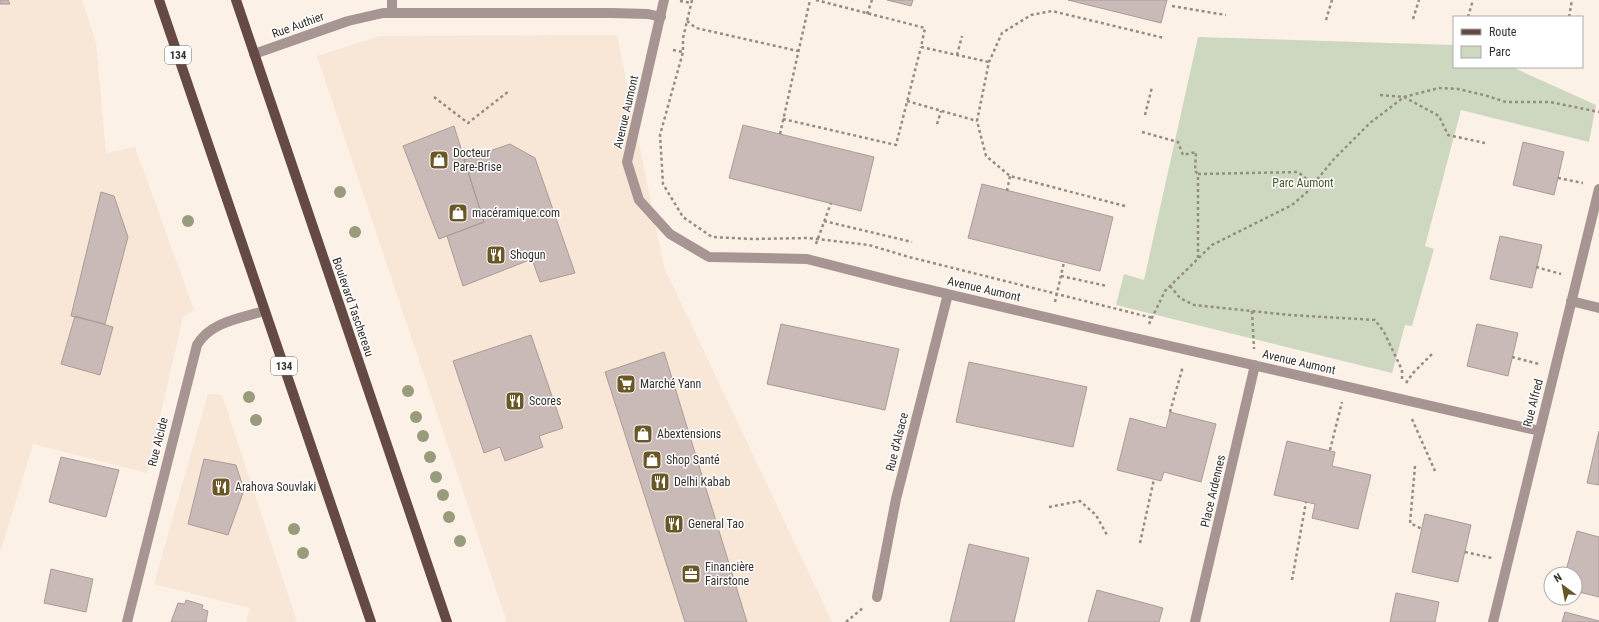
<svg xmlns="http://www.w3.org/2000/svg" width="1599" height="622" font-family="'Roboto Condensed',sans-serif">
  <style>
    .built { fill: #f8e6d6 }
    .green { fill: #ced7c0 }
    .building { fill: #cabab7; stroke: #aa9b98 }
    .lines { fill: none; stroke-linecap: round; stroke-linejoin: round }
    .path { stroke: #948d86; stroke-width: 2.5; stroke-dasharray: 3 3; stroke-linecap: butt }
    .street { stroke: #a69592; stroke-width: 10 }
    .primary { stroke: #654945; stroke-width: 10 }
    .tree { fill: #989c7c }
    .labels { text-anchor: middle; stroke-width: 3; stroke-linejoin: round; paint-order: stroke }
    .shield { fill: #fff; stroke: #706d6b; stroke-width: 1 }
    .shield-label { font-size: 11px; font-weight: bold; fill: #332f2b }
    .street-label { font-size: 12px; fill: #332f2b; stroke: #fff }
    .poi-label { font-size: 12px; fill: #332f2b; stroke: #fff; text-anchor: start }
    .park-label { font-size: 12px; fill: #465625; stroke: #fff }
  </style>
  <rect width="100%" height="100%" fill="#fcf1e6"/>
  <path class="built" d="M0,0H82L96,43L106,153L135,147L194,310L183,317L147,473L33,444L0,553Z
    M617,35L664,267L832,622H507L317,56L380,36Z
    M208,394L222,395L297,622H246L250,608L154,584Z"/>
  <path class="green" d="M1198,37L1454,45V67H1512L1596,105L1589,142L1461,110L1425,246L1434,249L1412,326L1405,325L1392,373L1116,305L1124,274L1144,280Z"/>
  <path class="building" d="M0,0H8L10,4H0Z
    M887,0H913L911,6Z
    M1068,0H1167L1161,23Z
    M743,125L874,157L861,211L729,178Z
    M454,126L484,222L439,239L403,146Z
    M1523,142L1564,152L1554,195L1513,185Z
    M510,144L535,158L575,273L540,282L532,259L463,286L447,236L484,222L464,160Z
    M982,184L1113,217L1100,271L968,238Z
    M101,192L114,196L128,237L105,324L71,316Z
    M1500,236L1542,245L1532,288L1490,279Z
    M75,316L113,327L100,375L61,364Z
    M781,324L899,349L885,410L767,384Z
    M1477,324L1518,333L1508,376L1467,366Z
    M531,335L563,428L539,436L543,447L505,461L500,447L484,453L453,361Z
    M664,352L747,622H685L605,372Z
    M969,362L1087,387L1073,447L956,422Z
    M1170,412L1216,424L1201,482L1164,472L1161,481L1117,470L1130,418L1166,428Z
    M1599,431V485L1587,483Z
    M1287,441L1335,452L1332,466L1371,475L1358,529L1312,518L1315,504L1274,495Z
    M61,457L119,470L106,517L49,502Z
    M204,459L236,465L244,490L228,535L188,524Z
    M1425,514L1471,525L1458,582L1412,572Z
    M1577,531L1599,537V597L1575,591V574H1565Z
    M969,544L1029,558L1014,622H950Z
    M51,569L93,579L86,612L44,603Z
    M1097,590L1163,608L1159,622H1088Z
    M1396,593L1439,602L1435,622H1390Z
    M186,600L203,605L202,609L208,611L206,622H171L178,603L185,604Z
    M1565,612L1599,621V622H1562Z"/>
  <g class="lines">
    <path class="path" d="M692,0L683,38V52L660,135L663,184L683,217L712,237L753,239L808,238L869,245L909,257L1153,318
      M816,0L925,28L921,47L989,62
      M680,1L692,3
      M1172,6L1226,15
      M867,14L872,0
      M1468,17L1473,0
      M1569,17L1572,0
      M1413,19L1419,0
      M1326,20L1332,0
      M687,21L696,28L798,51
      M673,50L683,52
      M957,55L962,36
      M1380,95L1404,97L1439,116L1448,135L1485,143
      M434,97L468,123L509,91
      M907,101L977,121
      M1145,115L1152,87
      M783,119L896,145L921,47
      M937,124L941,111
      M1142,132L1178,142L1183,155L1196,152L1195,171L1198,174
      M780,134L810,0
      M1558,178L1583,183
      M1007,191L1010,176
      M1125,206L1010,176L986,156L977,121L989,62L1002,33L1031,15L1052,11L1164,38
      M824,221L912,242
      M816,244L831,203
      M1198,258V174L1298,172L1313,184
      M1536,267L1561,274
      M1061,276L1107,286
      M1170,286L1180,298L1194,305L1290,315L1375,320L1384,332L1402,370V382
      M1055,302L1064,262
      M1252,311L1254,349
      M1149,324L1165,291L1212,245L1292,205L1306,193L1334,159L1370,123L1404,97L1439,88L1458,89L1484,95L1506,102H1550L1599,112
      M1512,357L1539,364
      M1406,383L1413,373L1433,353
      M1170,412L1183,366
      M1412,419L1435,471
      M1330,450L1342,402
      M1415,466L1410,523L1422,529
      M1049,507L1080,501L1096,515L1107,535
      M1140,543L1154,479
      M1465,552L1492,558
      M1292,580L1306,502
      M846,622L864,607"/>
    <path class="street" d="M392,0V13
      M664,0L627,162L639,200L670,234L709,257L807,259L901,283L1096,329L1540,431
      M254,54L348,21L383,13H612L648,14L661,17
      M1571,301L1599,308
      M877,597L896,499L948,294
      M127,622L197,345C210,322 241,318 264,311
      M1195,622L1255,365
      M1493,622L1599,189"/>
    <path class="primary" d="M159,0L371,622
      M236,0L447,622"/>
  </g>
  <g class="tree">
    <circle cx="340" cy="192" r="6"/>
    <circle cx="188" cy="221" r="6"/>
    <circle cx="355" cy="232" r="6"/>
    <circle cx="408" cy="391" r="6"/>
    <circle cx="249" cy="397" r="6"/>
    <circle cx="416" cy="417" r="6"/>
    <circle cx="256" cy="420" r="6"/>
    <circle cx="423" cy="436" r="6"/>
    <circle cx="430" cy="457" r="6"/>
    <circle cx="436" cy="477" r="6"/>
    <circle cx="443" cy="495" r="6"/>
    <circle cx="449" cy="517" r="6"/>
    <circle cx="294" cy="529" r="6"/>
    <circle cx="460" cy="541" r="6"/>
    <circle cx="303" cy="553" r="6"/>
  </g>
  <defs>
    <symbol id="shop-square" viewBox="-11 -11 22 22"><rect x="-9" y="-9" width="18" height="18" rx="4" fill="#6b5625" stroke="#fff"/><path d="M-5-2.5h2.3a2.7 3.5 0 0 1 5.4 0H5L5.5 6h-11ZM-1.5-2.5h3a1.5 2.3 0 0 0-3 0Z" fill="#fff"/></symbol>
    <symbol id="restaurant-square" viewBox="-11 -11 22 22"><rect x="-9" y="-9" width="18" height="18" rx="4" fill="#6b5625" stroke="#fff"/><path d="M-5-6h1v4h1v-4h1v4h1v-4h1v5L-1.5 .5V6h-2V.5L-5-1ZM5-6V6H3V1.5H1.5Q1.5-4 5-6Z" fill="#fff"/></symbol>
    <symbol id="supermarket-square" viewBox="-11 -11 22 22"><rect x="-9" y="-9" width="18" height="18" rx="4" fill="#6b5625" stroke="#fff"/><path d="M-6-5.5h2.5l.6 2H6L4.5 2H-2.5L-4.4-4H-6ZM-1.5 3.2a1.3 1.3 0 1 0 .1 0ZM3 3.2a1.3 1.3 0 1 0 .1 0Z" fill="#fff"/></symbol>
    <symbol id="office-square" viewBox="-11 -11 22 22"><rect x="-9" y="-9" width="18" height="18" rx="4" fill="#6b5625" stroke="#fff"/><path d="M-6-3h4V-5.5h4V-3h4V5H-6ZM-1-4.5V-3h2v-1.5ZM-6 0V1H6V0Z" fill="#fff"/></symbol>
  </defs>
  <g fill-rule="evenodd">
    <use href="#shop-square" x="428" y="149" width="22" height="22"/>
    <use href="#shop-square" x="447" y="202" width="22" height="22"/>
    <use href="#restaurant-square" x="485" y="244" width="22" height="22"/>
    <use href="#supermarket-square" x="615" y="373" width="22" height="22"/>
    <use href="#restaurant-square" x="504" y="390" width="22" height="22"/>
    <use href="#shop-square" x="632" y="423" width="22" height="22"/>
    <use href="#shop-square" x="641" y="449" width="22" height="22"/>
    <use href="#restaurant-square" x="649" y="471" width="22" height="22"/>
    <use href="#restaurant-square" x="210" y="476" width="22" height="22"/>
    <use href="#restaurant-square" x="663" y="513" width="22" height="22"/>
    <use href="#office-square" x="680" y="563" width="22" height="22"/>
  </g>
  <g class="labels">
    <g class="shield">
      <rect x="165" y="46" width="26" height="18" rx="3"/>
      <rect x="271" y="357" width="26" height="18" rx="3"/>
    </g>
    <g class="shield-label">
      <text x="178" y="59">134</text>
      <text x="284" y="370">134</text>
    </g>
    <g class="street-label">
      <text transform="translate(298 25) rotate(-20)" y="4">Rue Authier</text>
      <text transform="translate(626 112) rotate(-77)" y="4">Avenue Aumont</text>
      <text transform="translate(984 289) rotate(13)" y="4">Avenue Aumont</text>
      <text transform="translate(353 307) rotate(71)" y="4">Boulevard Taschereau</text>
      <text transform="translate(1299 362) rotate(13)" y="4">Avenue Aumont</text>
      <text transform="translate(1533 403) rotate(-76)" y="4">Rue Alfred</text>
      <text transform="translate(158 442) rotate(-76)" y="4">Rue Alcide</text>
      <text transform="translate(897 442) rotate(-76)" y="4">Rue d'Alsace</text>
      <text transform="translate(1213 491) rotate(-77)" y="4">Place Ardennes</text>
    </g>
    <g class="poi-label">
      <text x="453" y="157">Docteur<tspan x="453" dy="14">Pare-Brise</tspan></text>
      <text x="472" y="217">macéramique.com</text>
      <text x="510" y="259">Shogun</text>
      <text x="640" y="388">Marché Yann</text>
      <text x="529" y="405">Scores</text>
      <text x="657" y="438">Abextensions</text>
      <text x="666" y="464">Shop Santé</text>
      <text x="674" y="486">Delhi Kabab</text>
      <text x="235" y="491">Arahova Souvlaki</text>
      <text x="688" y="528">General Tao</text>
      <text x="705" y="571">Financière<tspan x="705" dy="14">Fairstone</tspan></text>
    </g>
    <g class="park-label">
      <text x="1303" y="187">Parc Aumont</text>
    </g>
  </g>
  <rect x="1453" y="16" width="130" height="52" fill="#ffffff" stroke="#adacaa"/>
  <rect x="1461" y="29" width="20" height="6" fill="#654945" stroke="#adacaa"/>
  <text x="1489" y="36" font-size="12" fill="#332f2b">Route</text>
  <rect x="1461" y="46" width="20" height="12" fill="#ced7c0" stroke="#adacaa"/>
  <text x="1489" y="56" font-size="12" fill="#332f2b">Parc</text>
  <g transform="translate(1563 586) rotate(328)"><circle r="19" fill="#ffffff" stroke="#adacaa"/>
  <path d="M0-3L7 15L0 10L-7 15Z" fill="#6b5625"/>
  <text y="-6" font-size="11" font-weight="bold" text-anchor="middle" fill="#332f2b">N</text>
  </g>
</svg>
